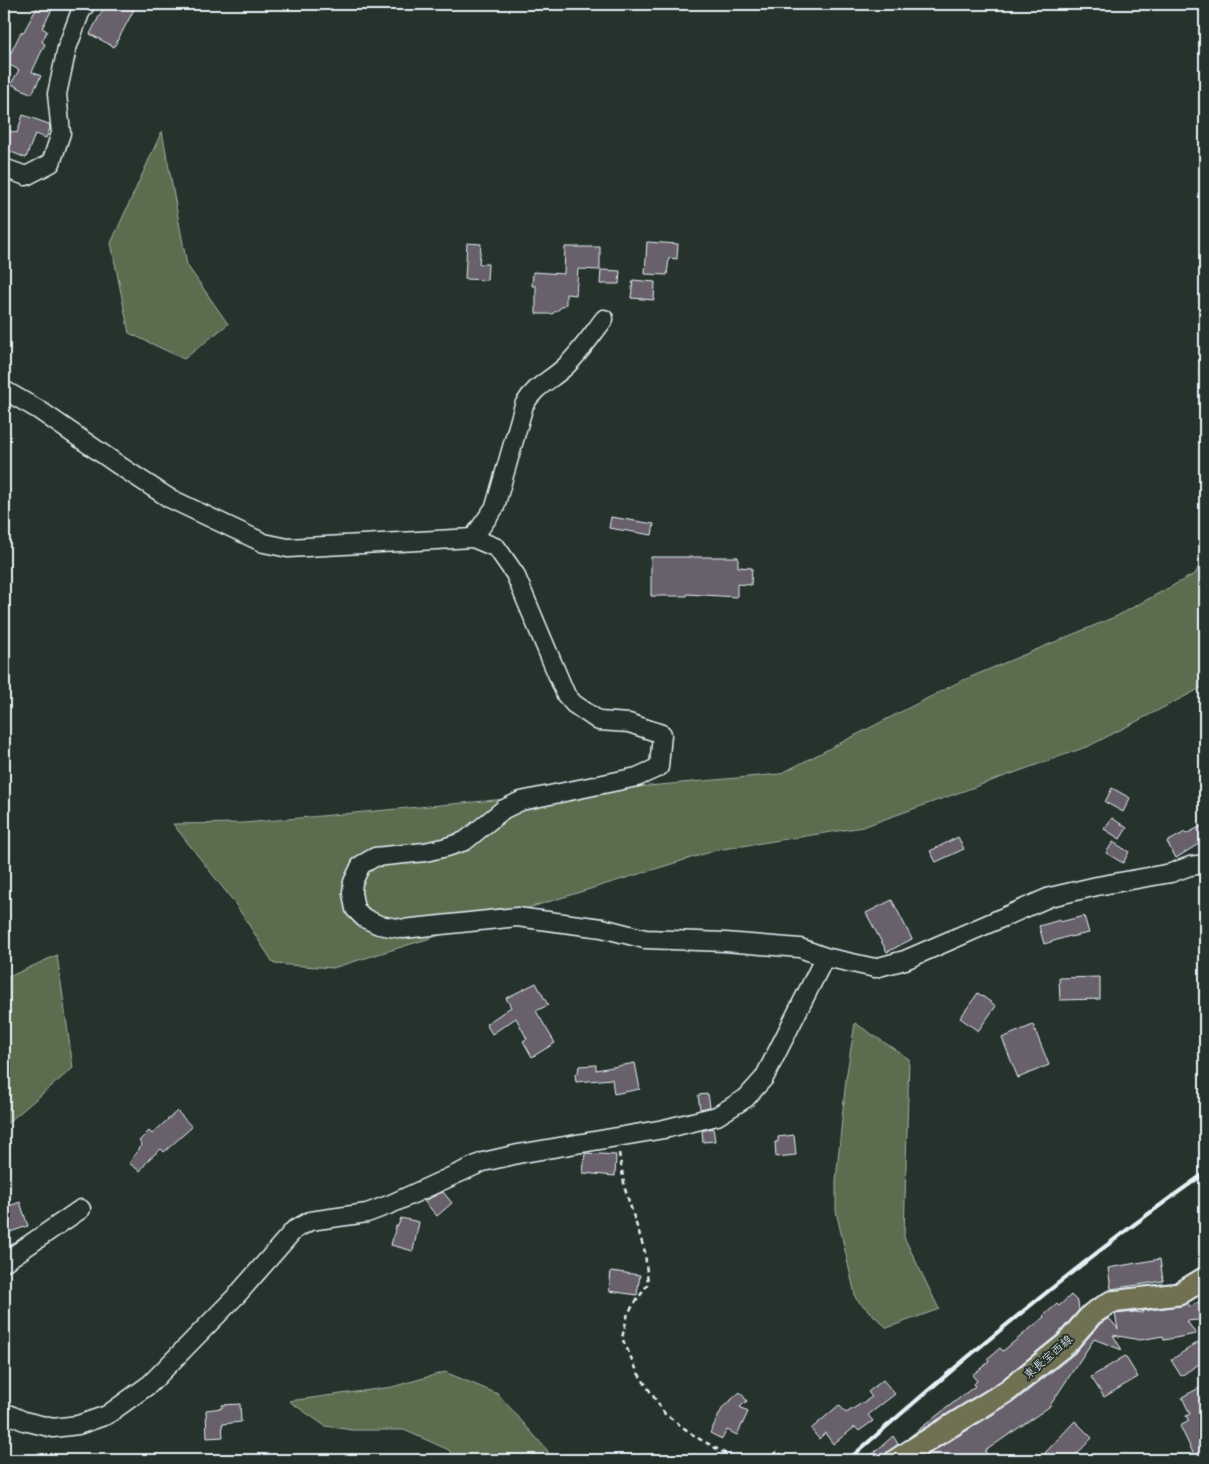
<svg xmlns="http://www.w3.org/2000/svg" width="1209" height="1464" font-family="'Playpen Sans','Klee One',sans-serif">
  <style>
    .green { fill: #5c6d50; stroke: #a2afa4 }
    .building { fill: #67616a; stroke: #e8f1f8 }
    .lines { fill: none; stroke-linecap: round; stroke-linejoin: round }
    .minor-casing { stroke: #e8f1f8; stroke-width: 21 }
    .major-casing { stroke: #e8f1f8; stroke-width: 25 }
    .path { stroke: #e8f1f8; stroke-width: 2.5; stroke-dasharray: 5 4; stroke-linecap: butt }
    .minor { stroke: #26332d; stroke-width: 18 }
    .major { stroke: #706f52; stroke-width: 21 }
    .rail { stroke: #e8f1f8; stroke-width: 4 }
    .labels { text-anchor: middle; stroke-width: 4; stroke-linejoin: round; paint-order: stroke }
    .street-label { font-size: 12px; fill: #e8f1f8; stroke: #26332d }
  </style>
  <rect width="100%" height="100%" fill="#26332d"/>
  <filter id="ink" filterUnits="userSpaceOnUse"><feTurbulence type="fractalNoise" baseFrequency=".02" numOctaves="2"/><feDisplacementMap in="SourceGraphic" scale="10" xChannelSelector="R" yChannelSelector="G"/><feConvolveMatrix kernelMatrix="1 2 1 2 8 2 1 2 1" color-interpolation-filters="sRGB"/></filter>
  <g filter="url(#ink)">
    <path class="green" d="M162,131L187,265L228,324L184,359L129,333L111,243Z
      M1205,550V686L1089,746L863,827L717,850L333,968L274,964L234,902L173,824L244,823L780,774L961,681L1117,616L1196,573Z
      M57,955L73,1068L4,1126V979Z
      M855,1023L909,1059L904,1237L939,1309L887,1328L856,1299L836,1211V1180L846,1079Z
      M445,1372L498,1394L547,1450L552,1460H455L449,1450L404,1430H352L325,1426L289,1401L392,1387Z"/>
    <path class="building" d="M39,4H55L42,28L47,31L42,42L45,44L32,72L41,76L32,94L11,84L19,70L6,63L21,32L23,33Z
      M118,4H137L114,47L90,34L105,5L115,10Z
      M23,115L49,124L50,128L46,138L35,134L26,158L4,149L10,131L17,133Z
      M647,242L678,244L677,259L669,258L667,275L645,274Z
      M467,243L481,244L479,264H488L487,280L465,279Z
      M565,247H600V270L578,269L576,295L566,294V304L552,314H536V286H532L533,272L564,274Z
      M601,270L620,271L619,284H600Z
      M633,280L655,282L654,300L631,298Z
      M611,517L654,524L652,535L609,528Z
      M651,557H738V567L752,568L751,585L737,584V597L687,594V596H651Z
      M1112,788L1130,798L1123,812L1105,802Z
      M1112,818L1127,828L1120,839L1104,829Z
      M1205,824V840L1176,858L1167,842L1185,832L1186,834Z
      M958,837L964,849L936,862L930,851Z
      M1113,842L1129,852L1123,863L1106,853Z
      M892,900L912,939L887,952L866,913Z
      M1084,916L1089,933L1070,937V936L1044,944L1039,926L1060,920V922Z
      M1100,977V999L1060,1000L1059,978Z
      M536,983L548,1005L536,1011L555,1043L532,1057L523,1041L527,1039L516,1018L492,1034L486,1024L511,1007L506,998Z
      M978,993L996,1006L978,1031L960,1018Z
      M1033,1025L1049,1065L1018,1078L1002,1038Z
      M635,1063L640,1089L614,1094L612,1079L576,1082L575,1074L578,1073L579,1066L596,1065V1070Z
      M708,1094L710,1107L700,1109L698,1095Z
      M177,1111L192,1127L164,1152L161,1149L149,1159L140,1171L129,1163L142,1145L139,1141L149,1131L152,1134Z
      M713,1128L715,1141L703,1142L702,1131Z
      M794,1135L796,1155L776,1157L775,1142H778V1137Z
      M585,1153L616,1155L615,1176L583,1173Z
      M443,1192L452,1203L437,1216L424,1201Z
      M20,1202L28,1226L4,1234V1208Z
      M401,1218L419,1222L413,1251L391,1245L396,1226H398Z
      M1160,1259L1163,1281L1111,1289L1108,1268Z
      M611,1271L640,1275L637,1295L609,1291Z
      M1071,1295L1078,1302L1079,1310L1057,1335L1000,1381L908,1438L975,1386L974,1384L977,1381L972,1375L989,1362L987,1359L1000,1348L1003,1351L1044,1317L1043,1316L1057,1304L1059,1306Z
      M1205,1298V1316L1198,1320L1187,1321L1196,1334L1164,1340L1163,1336L1140,1340L1113,1335L1122,1350L1094,1339L1049,1407L985,1451L990,1460H919L1015,1401L1074,1354L1100,1324L1109,1318L1118,1329L1115,1314L1135,1312L1143,1313L1142,1311L1180,1306L1188,1303L1190,1307Z
      M1200,1341L1205,1349V1360L1181,1376L1171,1360Z
      M1125,1356L1138,1377L1104,1397L1091,1377Z
      M883,1380L895,1394L868,1415L873,1421L859,1431L855,1427L833,1444L825,1433L819,1439L811,1429L839,1405L846,1413L872,1397L868,1392Z
      M1205,1385V1454L1196,1459L1180,1426L1189,1421L1186,1416L1190,1414L1182,1397Z
      M740,1392L747,1401L740,1407L748,1412L737,1435L727,1430L722,1439L710,1433L723,1407Z
      M240,1404L241,1422L222,1424L223,1437L207,1438L206,1410L222,1408V1405Z
      M1075,1421L1092,1438L1071,1460H1052L1045,1453Z
      M893,1436L898,1444L885,1454L884,1460H866Z"/>
    <g class="lines">
      <defs>
        <path id="minor" d="M4,168L26,176L51,163L61,133L57,94L67,48L80,13L86,4
          M4,390L39,410L120,466L169,498L264,543L288,548L473,538L497,548L515,574L566,695L574,704L599,721L629,723L662,734L659,767L637,777L521,801L504,809L465,841L447,847L425,852L375,857L361,865L353,882L352,893L355,909L364,918L379,925L403,929L517,917L602,928L645,939L725,942L800,948L825,957L875,968L905,960L1050,897L1097,886L1171,873L1190,866L1205,864
          M473,538L495,507L524,405C536,384 551,381 567,365C581,351 592,335 604,319
          M4,1262L81,1209
          M4,1412L24,1421L53,1428L78,1425L107,1415L150,1384L237,1295L294,1230L310,1221L367,1213L391,1204L483,1162L518,1154L664,1129L717,1116L746,1098L764,1078L825,957"/>
        <path id="major" d="M896,1460L1007,1391L1066,1344L1092,1314L1111,1302L1179,1294L1205,1278"/>
      </defs>
      <use href="#minor" class="minor-casing"/>
      <use href="#major" class="major-casing"/>
      <path class="path" d="M619,1153L625,1189L645,1252L648,1284L628,1313L622,1338L638,1373L665,1414L696,1437L737,1460
        M766,1460L778,1451L785,1460"/>
      <use href="#minor" class="minor"/>
      <use href="#major" class="major"/>
      <path class="rail" d="M848,1460C963,1359 1080,1261 1205,1173"/>
    </g>
  </g>
  <g class="labels">
    <g class="street-label">
      <text transform="translate(1048 1357) rotate(-41)" y="4">東長宝西線</text>
    </g>
  </g>
  <rect width="1209" height="1464" fill="none" stroke="#26332d" stroke-width="20"/>
  <rect x="10" y="10" width="1189" height="1444" fill="none" stroke="#e8f1f8" stroke-width="2" filter="url(#ink)"/>
</svg>
